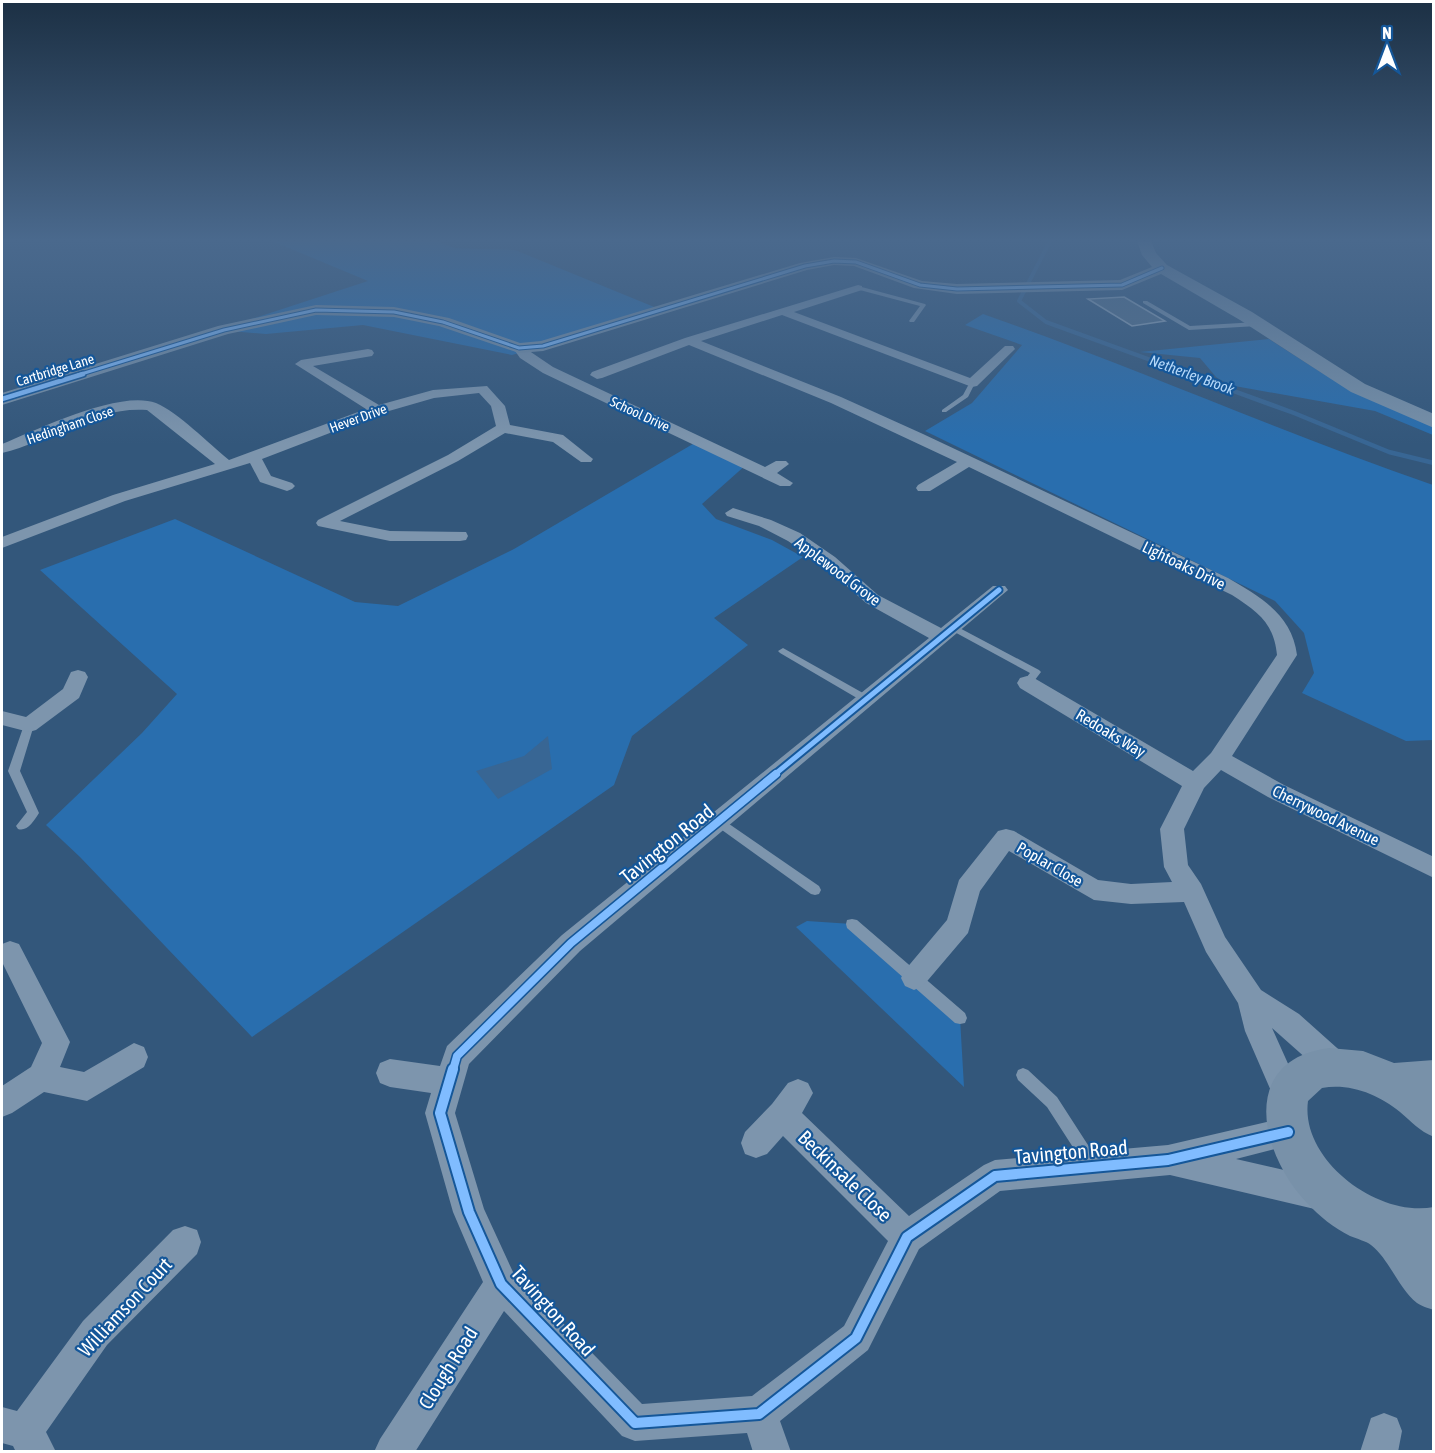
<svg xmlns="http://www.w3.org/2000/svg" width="1435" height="1453" font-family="'Asap Condensed',sans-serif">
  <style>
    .green { fill: #296eae }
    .water { fill: #386694 }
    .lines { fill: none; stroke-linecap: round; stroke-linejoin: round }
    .stream-far1 { stroke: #386694; stroke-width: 4 }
    .stream { stroke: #386694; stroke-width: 4.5 }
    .building { fill: #526f8b; stroke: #92a6ba; stroke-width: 1.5 }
    .lane { fill: #7d95ad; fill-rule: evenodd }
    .street { fill: #7d95ad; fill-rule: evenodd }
    .secondary { fill: #7891a9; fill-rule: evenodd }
    .cycleway-far4-casing { stroke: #155799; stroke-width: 5 }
    .cycleway-far3-casing { stroke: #155799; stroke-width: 8 }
    .cycleway-far2-casing { stroke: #155799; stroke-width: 9 }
    .cycleway-far1-casing { stroke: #155799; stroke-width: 11 }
    .cycleway-casing { stroke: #155799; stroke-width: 14 }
    .cycleway-far4 { stroke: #80bcff; stroke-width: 3 }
    .cycleway-far3 { stroke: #80bcff; stroke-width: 4.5 }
    .cycleway-far2 { stroke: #80bcff; stroke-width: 5 }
    .cycleway-far1 { stroke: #80bcff; stroke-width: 8 }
    .cycleway { stroke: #80bcff; stroke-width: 10 }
    .labels { text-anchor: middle; stroke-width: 4.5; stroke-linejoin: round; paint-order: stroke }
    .far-street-label { font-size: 14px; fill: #fff; stroke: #155799 }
    .far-water-label { font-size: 15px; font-style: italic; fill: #b5d8f9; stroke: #155799 }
    .street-label { font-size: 16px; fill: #fff; stroke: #155799 }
    .near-street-label { font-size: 20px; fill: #fff; stroke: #155799 }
  </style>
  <rect width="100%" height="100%" fill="#33577b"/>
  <path class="green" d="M272,241H437L454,248L515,250L664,311L512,355L363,325L266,334L230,331L236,324L368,281Z
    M983,314C1135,367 1282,433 1433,485V740L1406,741L1302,693L1314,673L1304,633L1275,601L925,431L972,403L1022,345L965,325Z
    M1269,339L1322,373L1433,422V435L1375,411L1229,385L1216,377L1200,358L1140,352Z
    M698,441L747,464L702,504L716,519L772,540L803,557L714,618L748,645L632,736L614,785L252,1037L80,857L46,825L142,733L177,694L40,570L175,519L355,602L398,606L514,549Z
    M807,921L852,924L960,1018L964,1087L796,927Z"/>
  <path class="water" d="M548,736L552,769L498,799L476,771L524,756Z"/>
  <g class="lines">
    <path class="stream-far1" d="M1050,241L1019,301L1046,322L1192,375"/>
    <path class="stream" d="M1187,374L1294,413L1389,452L1434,463"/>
  </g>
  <path class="building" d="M1124,297L1165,321L1132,326L1088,299Z"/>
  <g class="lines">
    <path class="lane" d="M858,286L925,304L926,305L914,322H910L909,321L920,306L856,289L855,288Z
      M1143,301H1147L1190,326L1257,322L1260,324L1257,326L1189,330L1143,303Z
      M970,382L975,383L968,397L946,412H942V410L963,395Z
      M952,624L1039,670L1041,672L1031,685H1023L1022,683L1030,673L949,629L947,627L949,625Z
      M783,648L870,697L871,699L866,702L862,701L780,653L778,651Z
      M29,721L34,725L20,771L39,813C34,821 27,832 18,829L16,826L27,812L8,771L24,725Z
      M719,817L819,886L821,890L819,894L815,895L811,894L715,825L713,822L715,819Z
      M852,919L857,920L965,1013L967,1018L965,1023L960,1024L955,1023L847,928L846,924L847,920Z
      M1023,1068L1028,1070L1057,1097L1097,1159L1100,1164L1097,1169L1092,1172L1087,1169L1047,1107L1018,1080L1016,1075L1018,1070Z"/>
    <path class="street" d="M858,285L862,286V290L794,312L970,378L1005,346H1013L1015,349L977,386L972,387L782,315L701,341L841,397L923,434L1228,578C1261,597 1292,615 1297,655L1232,756L1284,785L1434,857V878L1268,797L1221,770L1204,788L1184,829L1188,865L1201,884L1225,937L1261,990L1299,1014L1346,1056L1350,1066L1346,1076L1336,1080L1326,1076L1272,1028L1303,1097L1298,1107L1288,1112L1278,1107L1245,1031L1238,1003L1206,952L1184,902L1131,904L1094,900L1009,851L980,891L968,933L923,986L914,990L905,986L901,978L905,970L947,920L959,880L998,831L1006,829L1014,831L1098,880L1131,884L1172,882L1164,867L1160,829L1182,786L1020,688L1017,683L1020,678L1027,676L1034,678L1193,771L1211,753L1277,655C1274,623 1258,612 1232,595L969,467L930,491H918L916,488L918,485L957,462L831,403L689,345L602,378L597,379L590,375L592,372L685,338Z
      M519,344L553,367L765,467L776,461H786L789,464L777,473L793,483L790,486H780L543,373L520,358L513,348Z
      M368,349L372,350L374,353L372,356L313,366L379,405L433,390L487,386L505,406L510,425L563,435L593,459L591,462H581L553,442L505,433L458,461L340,521L390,531L466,532L468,536L466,540L460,541H390L318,526L316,523L318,520L448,455L496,426L491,406L479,393L434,398L382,413L262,459L271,476L292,483L295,486L292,489L287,491L260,482L250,463L125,501L2,548V537L113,495L215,464L147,410C94,406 52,441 2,453V444C36,430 120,389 156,403C178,412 209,444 229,460L366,409L295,364L301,360Z
      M733,508L771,520L800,533L835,557L878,595L941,628L993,586H1005L1008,590L580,951L469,1064L455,1113L484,1209L513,1272L642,1404L752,1396L844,1326L888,1241L783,1136L767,1154L756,1158L745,1154L741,1143L745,1132L772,1104L788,1083L798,1079L808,1083L813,1093L802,1113L909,1216L984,1165L995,1160L1168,1145L1288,1117L1299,1121L1303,1132L1299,1143L1236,1159L1323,1179L1334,1184L1339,1195L1334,1206L1323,1211L1170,1175L1000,1191L919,1249L868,1350L780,1421L791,1452H753L747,1433L635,1441L622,1436L504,1311L415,1452H374L380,1439L483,1282L453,1212L425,1113L431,1093L390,1087L380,1083L376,1073L380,1063L390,1059L440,1066L447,1046L562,935L929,638L866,603L823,565L788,541L759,526L727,516L725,513Z
      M78,670L85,672L88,677L79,698L36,730L29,732L2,725V711L26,717L63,689L71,672Z
      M10,941L19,944L70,1042L60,1067L84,1072L134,1043L144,1047L148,1057L144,1067L87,1101L44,1092L12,1113L2,1117V1086L31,1067L42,1043L2,962V944Z
      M185,1226L197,1230L201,1242L197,1254L107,1345L46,1432L56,1452H16L13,1446L2,1443V1407L17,1411L83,1321L173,1230Z
      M1384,1413L1397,1418L1402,1431L1398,1452H1360L1371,1418Z"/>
    <path class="secondary" d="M1137,241H1151L1156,253L1167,265L1252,312L1365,384L1434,414V428L1351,392L1240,320L1161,274L1122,290L957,294L914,288L854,266L834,265L807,270L543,351L519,353L439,326L394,317L316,315L228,334L2,405V393L218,326L316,305L394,307L449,318L520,343L541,341L800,263L834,257L856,258L922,281L957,284L1120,280L1152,267L1142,255Z
      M1329,1048L1363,1051L1394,1063L1434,1060V1137C1419,1131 1412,1122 1400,1112C1379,1095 1351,1083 1322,1088L1308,1101C1300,1160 1378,1218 1434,1207V1310C1428,1308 1421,1306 1417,1303C1398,1288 1390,1260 1371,1245C1366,1241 1357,1239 1350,1236C1334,1228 1319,1216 1307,1203C1260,1154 1238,1060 1329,1048Z"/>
    <defs>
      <path id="cycleway-far4" d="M78,375L224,330L316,310L394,312L443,322L519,348L543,346L805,266L834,261L856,262L920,285L957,289L1122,285L1162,268"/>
      <path id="cycleway-far3" d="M2,399L83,374"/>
      <path id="cycleway-far2" d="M774,775L999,590"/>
      <path id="cycleway-far1" d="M453,1070L457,1056L571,943L776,774"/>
      <path id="cycleway" d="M453,1069L440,1113L469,1212L501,1284L635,1423L759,1414L856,1338L907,1237L995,1176L1168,1160L1288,1132"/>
    </defs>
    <use href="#cycleway-far4" class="cycleway-far4-casing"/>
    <use href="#cycleway-far3" class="cycleway-far3-casing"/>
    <use href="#cycleway-far2" class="cycleway-far2-casing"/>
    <use href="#cycleway-far1" class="cycleway-far1-casing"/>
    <use href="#cycleway" class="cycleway-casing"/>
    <use href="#cycleway-far4" class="cycleway-far4"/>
    <use href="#cycleway-far3" class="cycleway-far3"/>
    <use href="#cycleway-far2" class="cycleway-far2"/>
    <use href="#cycleway-far1" class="cycleway-far1"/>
    <use href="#cycleway" class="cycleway"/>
  </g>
  <linearGradient id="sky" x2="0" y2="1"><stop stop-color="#1c3044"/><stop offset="0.54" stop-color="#4a698d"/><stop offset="1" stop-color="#4a698d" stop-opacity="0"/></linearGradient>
  <rect width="1435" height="445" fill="url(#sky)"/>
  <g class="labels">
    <g class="far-street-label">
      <text transform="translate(55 370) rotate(-17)" y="5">Cartbridge Lane</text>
      <text transform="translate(640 414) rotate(25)" y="5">School Drive</text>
      <text transform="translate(358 418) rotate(-20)" y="5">Hever Drive</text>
      <text transform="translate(70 425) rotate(-19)" y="5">Hedingham Close</text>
    </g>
    <g class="far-water-label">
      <text transform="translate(1192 375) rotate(20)" y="5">Netherley Brook</text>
    </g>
    <g class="street-label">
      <text transform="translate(1184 565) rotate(26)" y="6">Lightoaks Drive</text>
      <text transform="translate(838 571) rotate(37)" y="6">Applewood Grove</text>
      <text transform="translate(1111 733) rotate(31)" y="6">Redoaks Way</text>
      <text transform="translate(1326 815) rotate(26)" y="6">Cherrywood Avenue</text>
      <text transform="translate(1050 864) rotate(30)" y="6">Poplar Close</text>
    </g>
    <g class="near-street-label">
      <text transform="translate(667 844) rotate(-39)" y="7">Tavington Road</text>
      <text transform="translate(1071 1152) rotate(-5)" y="7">Tavington Road</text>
      <text transform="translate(845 1176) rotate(44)" y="7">Beckinsale Close</text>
      <text transform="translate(125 1307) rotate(-47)" y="7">Williamson Court</text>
      <text transform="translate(553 1311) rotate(48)" y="7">Tavington Road</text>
      <text transform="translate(448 1368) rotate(-58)" y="7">Clough Road</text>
    </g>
  </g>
  <rect width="1435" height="1453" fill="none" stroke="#ffffff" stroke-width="6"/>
  <g transform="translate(1387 48)" stroke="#155799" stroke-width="4.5" paint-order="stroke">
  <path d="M0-4.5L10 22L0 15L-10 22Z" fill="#ffffff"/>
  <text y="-9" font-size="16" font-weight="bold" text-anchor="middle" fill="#ffffff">N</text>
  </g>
</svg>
